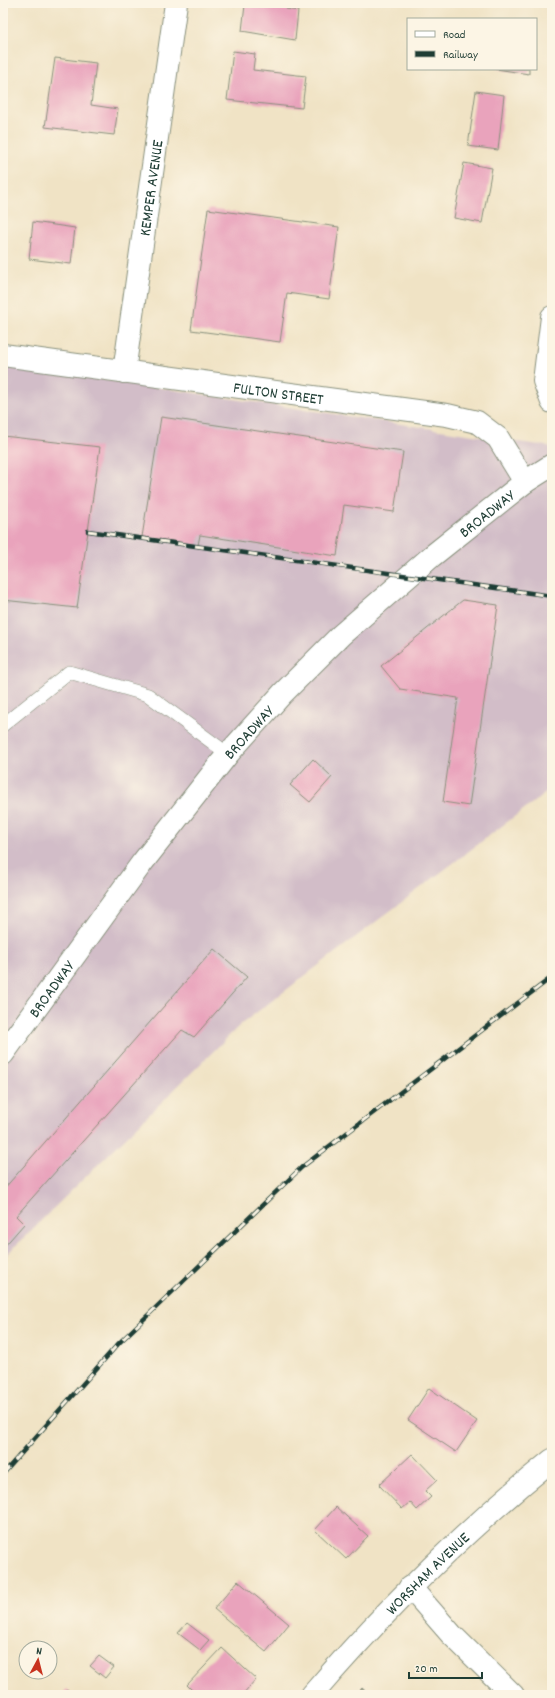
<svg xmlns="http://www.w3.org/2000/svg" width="555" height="1698" font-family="Dekko,sans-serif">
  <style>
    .industrial { fill: #d2bdc8 }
    .building { fill: #e9a3bc }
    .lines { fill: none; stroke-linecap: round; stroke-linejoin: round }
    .service-casing { stroke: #88907c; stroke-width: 14 }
    .minor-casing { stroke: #88907c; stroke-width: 24 }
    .tertiary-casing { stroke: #88907c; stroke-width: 24 }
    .primary-casing { stroke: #88907c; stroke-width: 24 }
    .service { stroke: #fff; stroke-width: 13 }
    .minor { stroke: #fff; stroke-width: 22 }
    .tertiary { stroke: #fff; stroke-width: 22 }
    .primary { stroke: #fff; stroke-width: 22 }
    .rail-casing { stroke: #1f3d34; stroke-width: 4.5 }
    .rail { stroke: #fcf5e5; stroke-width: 3; stroke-dasharray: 9; stroke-linecap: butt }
    .labels { text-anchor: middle; stroke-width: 4; stroke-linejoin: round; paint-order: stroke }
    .street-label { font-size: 16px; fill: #1f3d34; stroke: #fcf5e5 }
  </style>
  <rect width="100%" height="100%" fill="#fcf5e5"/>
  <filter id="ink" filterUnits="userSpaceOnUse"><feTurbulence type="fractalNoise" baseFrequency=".025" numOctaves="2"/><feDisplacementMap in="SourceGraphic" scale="8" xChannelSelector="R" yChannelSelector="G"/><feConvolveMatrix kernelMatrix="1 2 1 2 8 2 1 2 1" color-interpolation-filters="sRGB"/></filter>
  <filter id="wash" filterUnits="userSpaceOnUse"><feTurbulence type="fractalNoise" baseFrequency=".012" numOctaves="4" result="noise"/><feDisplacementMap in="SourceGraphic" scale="16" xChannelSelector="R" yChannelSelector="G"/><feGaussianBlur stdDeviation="0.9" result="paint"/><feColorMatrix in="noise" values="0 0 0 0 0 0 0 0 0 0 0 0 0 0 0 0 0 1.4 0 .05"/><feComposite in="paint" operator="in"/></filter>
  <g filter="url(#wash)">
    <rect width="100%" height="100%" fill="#f0e3c5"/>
    <path class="industrial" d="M3,364L552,447V788L240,1025L3,1258Z"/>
    <g id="blocks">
      <path class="building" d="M252,3H287L286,9L298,11L295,40L242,31L245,5L251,6Z
        M233,51L255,54L253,70L306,76L302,108L227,100Z
        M55,58L96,63L91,105L118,109L114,135L45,127Z
        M496,69H529V74Z
        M476,91L504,95L498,150L468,146Z
        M464,163L492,168L482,223L454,218Z
        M208,209L339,227L329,299L287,293L280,342L191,330Z
        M33,222L75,228L71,264L29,259Z
        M161,417L403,452L394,512L344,505L337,556L200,535L198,545L142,537Z
        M3,436L100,447L77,608L3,600Z
        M463,600L498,605L469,806L443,802L458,698L400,689L381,666Z
        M313,759L332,777L310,802L290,785Z
        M214,949L247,977L194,1037L182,1030L16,1216L24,1224L3,1248V1190Z
        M429,1388L477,1421L456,1452L408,1420Z
        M412,1454L437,1480L425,1491L431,1497L417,1510L410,1502L402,1509L379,1485Z
        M336,1507L368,1536L346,1559L315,1530Z
        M238,1581L289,1624L266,1652L214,1609Z
        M187,1623L209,1640L200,1650L178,1633Z
        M222,1648L256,1679L242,1695H233L231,1693L229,1695H197L187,1685Z
        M99,1656L114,1667L105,1678L90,1666Z
        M362,1688L370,1695H356Z
        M67,1689L73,1695H62Z"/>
    </g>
  </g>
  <g filter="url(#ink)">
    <use href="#blocks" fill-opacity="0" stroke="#88907c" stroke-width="1"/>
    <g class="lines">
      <defs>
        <path id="service" d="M3,725L69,672L148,695L228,754"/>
        <g id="minor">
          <path d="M552,317L544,381L552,402"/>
          <path id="s1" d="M124,372L176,3"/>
          <path d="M410,1587L451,1634L513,1695"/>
          <path id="s2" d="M312,1695C385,1610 464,1531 552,1460"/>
        </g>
        <g id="tertiary">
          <path id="s3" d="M3,355L447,415L477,422L498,438L525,482"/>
        </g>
        <g id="primary">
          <path id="s4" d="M3,1054L142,863L228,754L282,694L341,635L432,556L525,482L552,465"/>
        </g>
      </defs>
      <use href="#service" class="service-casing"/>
      <use href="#minor" class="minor-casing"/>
      <use href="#tertiary" class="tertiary-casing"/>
      <use href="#primary" class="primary-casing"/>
      <use href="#service" class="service"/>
      <use href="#minor" class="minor"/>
      <use href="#tertiary" class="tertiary"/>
      <use href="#primary" class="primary"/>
      <defs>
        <path id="rail" d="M88,531L552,596
          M3,1474L119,1343L302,1167L552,977"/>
      </defs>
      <use href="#rail" class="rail-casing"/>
      <use href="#rail" class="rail"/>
    </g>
  </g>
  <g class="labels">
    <g class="street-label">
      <text dy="6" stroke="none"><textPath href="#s1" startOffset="186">KEMPER AVENUE</textPath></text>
      <text dy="6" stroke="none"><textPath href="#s3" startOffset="278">FULTON STREET</textPath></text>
      <text dy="6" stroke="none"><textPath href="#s4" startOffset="729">BROADWAY</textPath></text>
      <text dy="6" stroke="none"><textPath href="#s4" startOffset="405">BROADWAY</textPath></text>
      <text dy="6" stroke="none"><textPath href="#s4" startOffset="81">BROADWAY</textPath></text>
      <text dy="6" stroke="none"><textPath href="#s2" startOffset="168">WORSHAM AVENUE</textPath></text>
    </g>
  </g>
  <rect width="555" height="1698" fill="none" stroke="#fcf5e5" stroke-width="16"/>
  <rect x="407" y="18" width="130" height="52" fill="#fcf5e5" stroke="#a4ab9e"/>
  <rect x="415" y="31" width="20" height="6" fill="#ffffff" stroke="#a4ab9e"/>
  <text x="443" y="38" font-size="12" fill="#1f3d34">Road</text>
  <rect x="415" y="51" width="20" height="6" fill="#1f3d34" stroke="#a4ab9e"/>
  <text x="443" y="58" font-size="12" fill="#1f3d34">Railway</text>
  <g transform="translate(38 1660) rotate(7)"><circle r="19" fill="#fcf5e5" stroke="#a4ab9e"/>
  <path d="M0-3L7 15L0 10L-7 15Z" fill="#c8321e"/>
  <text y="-6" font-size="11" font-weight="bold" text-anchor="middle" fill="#1f3d34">N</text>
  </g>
  <path d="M409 1672v6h73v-6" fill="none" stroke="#1f3d34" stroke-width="2"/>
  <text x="415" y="1672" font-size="12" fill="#1f3d34" stroke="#fcf5e5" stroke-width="3" paint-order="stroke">20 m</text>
</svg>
